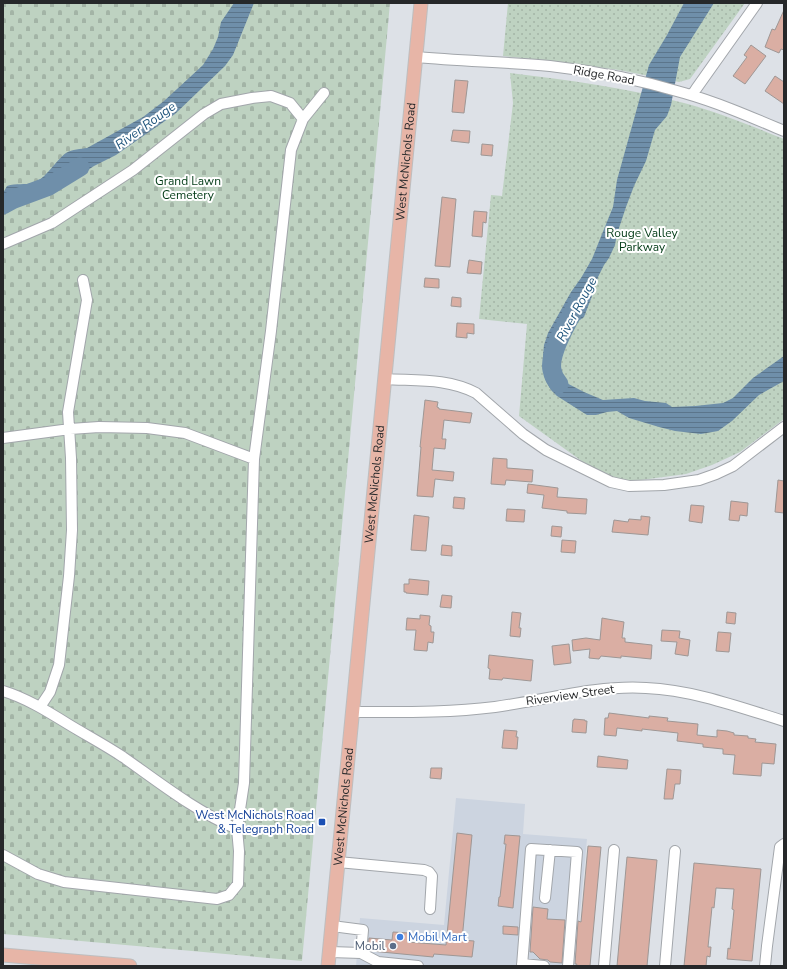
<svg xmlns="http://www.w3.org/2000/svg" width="787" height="969" font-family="'Nunito Sans',sans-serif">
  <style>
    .built { fill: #ccd4e0 }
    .cemetery { fill: url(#cemetery-stones) }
    .park { fill: url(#park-dots) }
    .water { fill: url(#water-rules) }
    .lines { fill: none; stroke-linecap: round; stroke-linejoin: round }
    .river { stroke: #6f8faa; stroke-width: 19 }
    .building { fill: #daaea3; stroke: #9e9795 }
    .minor-casing { stroke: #a2a6ab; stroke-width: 12 }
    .major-casing { stroke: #bebebf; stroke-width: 15 }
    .minor { stroke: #fff; stroke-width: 10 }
    .major { stroke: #e7b5a7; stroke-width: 13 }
    .transit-dot { fill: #1a4fb4; stroke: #fff; stroke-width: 1.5 }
    .shop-dot { fill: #3f7fe0; stroke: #fff; stroke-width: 1.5 }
    .service-dot { fill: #5c6f8a; stroke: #fff; stroke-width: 1.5 }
    .labels { text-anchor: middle; stroke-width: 4; stroke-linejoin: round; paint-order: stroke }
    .street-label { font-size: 12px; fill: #26282a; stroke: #fff }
    .park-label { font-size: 12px; fill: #013a15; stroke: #fff }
    .transit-label { font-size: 12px; fill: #164399; stroke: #fff; text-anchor: end }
    .shop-label { font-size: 12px; fill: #366cbe; stroke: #fff; text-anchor: start }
    .service-label { font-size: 12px; fill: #4e5e75; stroke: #fff; text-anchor: end }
    .water-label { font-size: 13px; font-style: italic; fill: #22577e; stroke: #fff }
  </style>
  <defs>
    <pattern id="cemetery-stones" width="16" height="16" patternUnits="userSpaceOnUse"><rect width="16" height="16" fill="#bed2c1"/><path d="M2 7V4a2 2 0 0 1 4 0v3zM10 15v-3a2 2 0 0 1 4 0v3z" fill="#a3b4a6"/></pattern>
    <pattern id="park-dots" width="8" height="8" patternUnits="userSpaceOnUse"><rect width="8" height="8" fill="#bed2c1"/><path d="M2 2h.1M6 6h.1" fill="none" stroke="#a3b4a6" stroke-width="1.8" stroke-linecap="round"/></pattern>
    <pattern id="water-rules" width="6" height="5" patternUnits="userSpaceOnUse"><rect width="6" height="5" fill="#6f8faa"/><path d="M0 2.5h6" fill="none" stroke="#5b758b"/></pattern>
  </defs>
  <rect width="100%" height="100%" fill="#dde1e7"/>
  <path class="built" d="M456,798L525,804L523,834L587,839L575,966H356L360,918L444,925Z"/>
  <path class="cemetery" d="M3,3H390L302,961L3,934Z"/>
  <path class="park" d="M508,3H745L690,79L679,82L619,70L559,62L503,56Z
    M510,73C568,80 627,88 684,103C718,112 751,126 784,139V419L740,452L712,465L686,474L626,482L603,474L583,462L519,416L527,324L479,319L491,195L502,196L513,103Z"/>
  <path class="water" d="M234,3H254L233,55L225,66L175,114L116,155L94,166L82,174L66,180L53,181C41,198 39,192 21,194C17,195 13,197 9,199L3,218V193L7,186C16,183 25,185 33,183C46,179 55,161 66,153C72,149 81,149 87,148L143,117L164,101L203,65L213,49L218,37L221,22Z
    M684,3H714L680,57L671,105L667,116L655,130L646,161L634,186L626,207L617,234L615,245L609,258L604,265L598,277L594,291L584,317L577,322L569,324L559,330L552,340L551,353L554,371L557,378L584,392L603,400L634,398L645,401L666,403L672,407L695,406L723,403L733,398L753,378L784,356V381L759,395L732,421L718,431L701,434L675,431L659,427L629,418L617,411L607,412L596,415H587L557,396L551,390L545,379L543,355L544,345L548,333L571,292L581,278L592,259L602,234L613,207L617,180L649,65L667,35Z"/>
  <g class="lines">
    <path class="river" d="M3,205L14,199L49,186L80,167
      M559,384C555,380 553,375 552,370C548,352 570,318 578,303"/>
  </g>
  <path class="building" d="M784,10V50L781,49L779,53L765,47L772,29L775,30Z
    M751,45L766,56L745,84L733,76L747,57L744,55Z
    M775,76L784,82V104L765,91Z
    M455,80L468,81L464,113L452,112Z
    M453,130L470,131L469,143L451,141Z
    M482,144L493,145L492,156L481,155Z
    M442,197L456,199L450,267L435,266Z
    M474,211L487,212L486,223L483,222L482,237L472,236Z
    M469,260L482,262L481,274L467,273Z
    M425,278L439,279V288L424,287Z
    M452,297L461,298V307L451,306Z
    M457,323L474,324V334L467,333V338L456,337Z
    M425,400L438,402L437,407L439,408V409L472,413L470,423L444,420L442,439H446L445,449L434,448L432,470L454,472L453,481L435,479L433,497L417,496L421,447H420Z
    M493,458L507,459V468L533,470L532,482L506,480L505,485L491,484Z
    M778,480L784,481V513L775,512Z
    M528,484L558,488L557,497L587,499L586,514L567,513V511L542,508L544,495L527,493Z
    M454,497L465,498L464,509L453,508Z
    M731,501L748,503L747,516L740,515L739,521L729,520Z
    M691,505L704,506L702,523L689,521Z
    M507,509L525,510L524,522L506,521Z
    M414,515L429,517L426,551L411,550Z
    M641,516L650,517L648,535L612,532L614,520L628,522L629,519L641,520Z
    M552,526L562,527L561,537L551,536Z
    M562,540L576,541L575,553L561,552Z
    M442,545L452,546V556L441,555Z
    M409,579L429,581L428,595L406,593V592H404V584H409Z
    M442,595L452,596L451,608L440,607Z
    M512,612L521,613L519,628H521L520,637L510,636Z
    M727,612L736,613L735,624L726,623Z
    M420,615L430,616L429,625L431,626V632H434L433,643L428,642L427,651L414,650L416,630H406L407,618L420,619Z
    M602,618L624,622L622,638H625V642L652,645L651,659L621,656V658L601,656L599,659L589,658L590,649L573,651L572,640L586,638L600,640Z
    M662,630L680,631L679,638L690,640L688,656L675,654L677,642L661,641Z
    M718,632L731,633L729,652L716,651Z
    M569,644L571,663L554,665L552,646Z
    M489,655L533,660L531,681L503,678L502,680L489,679L490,669L488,668Z
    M609,713L649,718V716L668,718L667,721L698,724L697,735L717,737V730L727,731L734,733V735L748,736V738L756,739L755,742L776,744L774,764L762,763L761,776L733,774L735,755L723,754V749L703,747V744L677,741L678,733L642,729V731L617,728L616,736L604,735L605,718H608Z
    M574,719L585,720V721H587L586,733L572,732L573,720H574Z
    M504,730L517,731L516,737H518L517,749L502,748Z
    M598,756L628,760L627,769L597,767Z
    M431,768H442L441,779L430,778Z
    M667,769L681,770L680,784H675L673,799H664Z
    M457,833L472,835L462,940L474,941L472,957L434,954L433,957L371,951L368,949L369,938L392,940L393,932L409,933L408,942L446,945Z
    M505,835L520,836L513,908L498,906L499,897H500L506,844H504Z
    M588,846L601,847L590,966H576L577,964H575L578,921L581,922Z
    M627,857L657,860L647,966H617Z
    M694,863L761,869L752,961L727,959L728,948L730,949L734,910L732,909L734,889L716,888L714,908L712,907L708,947H711L710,957L707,956L706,966H684Z
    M533,907L548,909L547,919L565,920L562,963L550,962L548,960L540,959L533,952H530Z
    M503,926L518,927V935L503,934Z"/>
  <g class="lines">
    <defs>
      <path id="minor" d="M416,57C461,61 505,62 550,66C595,71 641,80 684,93C719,103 751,117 784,131
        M692,95L696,89L757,3
        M3,244L52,223L133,170L204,114L221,104L252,98L271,96L290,103L303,119
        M385,379C416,381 447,378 476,393L523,434L546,450L611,482L629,486L664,485L699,480L716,474L733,466L784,427
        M3,438L70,429L99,427L147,428L185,433L254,459
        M3,691C26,698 47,711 68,724C86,735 105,745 123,757C160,783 195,811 237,829
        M40,707L50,692L59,665L69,576L72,530L71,458L68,412L87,300L83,280
        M353,712C401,712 448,713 495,707C546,700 595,685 646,688C693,690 739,707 784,721
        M3,855L38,874L64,882L217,899L229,895L238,884L239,851L237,829L244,783L254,459L271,331L291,150L303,119L324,93
        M338,862L424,870L429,872L432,876L430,909
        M545,898L550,850
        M330,952L361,953L363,930L332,926
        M361,953L378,962L418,966
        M522,964L544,966
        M522,966L531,849L577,852L568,966
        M604,966L614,850
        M665,966L675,851
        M765,966L767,946L780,847L784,844"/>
      <g id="major">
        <path d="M3,955L130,966"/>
        <path id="s1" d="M328,966L421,3"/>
      </g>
    </defs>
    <use href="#minor" class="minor-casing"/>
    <use href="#major" class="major-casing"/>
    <use href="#minor" class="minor"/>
    <use href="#major" class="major"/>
  </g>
  <rect class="transit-dot" x="318" y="818" width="8" height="8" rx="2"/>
  <circle class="shop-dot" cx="400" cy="937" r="4"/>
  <circle class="service-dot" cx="393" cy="946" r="4"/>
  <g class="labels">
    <g class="street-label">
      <text transform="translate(604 75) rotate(10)" y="4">Ridge Road</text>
      <text dy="4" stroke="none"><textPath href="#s1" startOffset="808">West McNichols Road</textPath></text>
      <text dy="4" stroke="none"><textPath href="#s1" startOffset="484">West McNichols Road</textPath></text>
      <text transform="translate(570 695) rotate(-8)" y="4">Riverview Street</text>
      <text dy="4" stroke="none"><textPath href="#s1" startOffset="160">West McNichols Road</textPath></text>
    </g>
    <g class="park-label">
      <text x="188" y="185">Grand Lawn<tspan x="188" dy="14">Cemetery</tspan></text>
      <text x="642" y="237">Rouge Valley<tspan x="642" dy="14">Parkway</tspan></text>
    </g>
    <g class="transit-label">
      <text x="314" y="819">West McNichols Road<tspan x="314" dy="14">&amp; Telegraph Road</tspan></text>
    </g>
    <g class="shop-label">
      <text x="408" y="941">Mobil Mart</text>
    </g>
    <g class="service-label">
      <text x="385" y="950">Mobil</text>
    </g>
    <g class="water-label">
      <text transform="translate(145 125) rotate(-36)" y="5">River Rouge</text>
      <text transform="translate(576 309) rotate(-62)" y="5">River Rouge</text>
    </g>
  </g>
  <rect width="787" height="969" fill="none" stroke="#26282a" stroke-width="8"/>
</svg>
